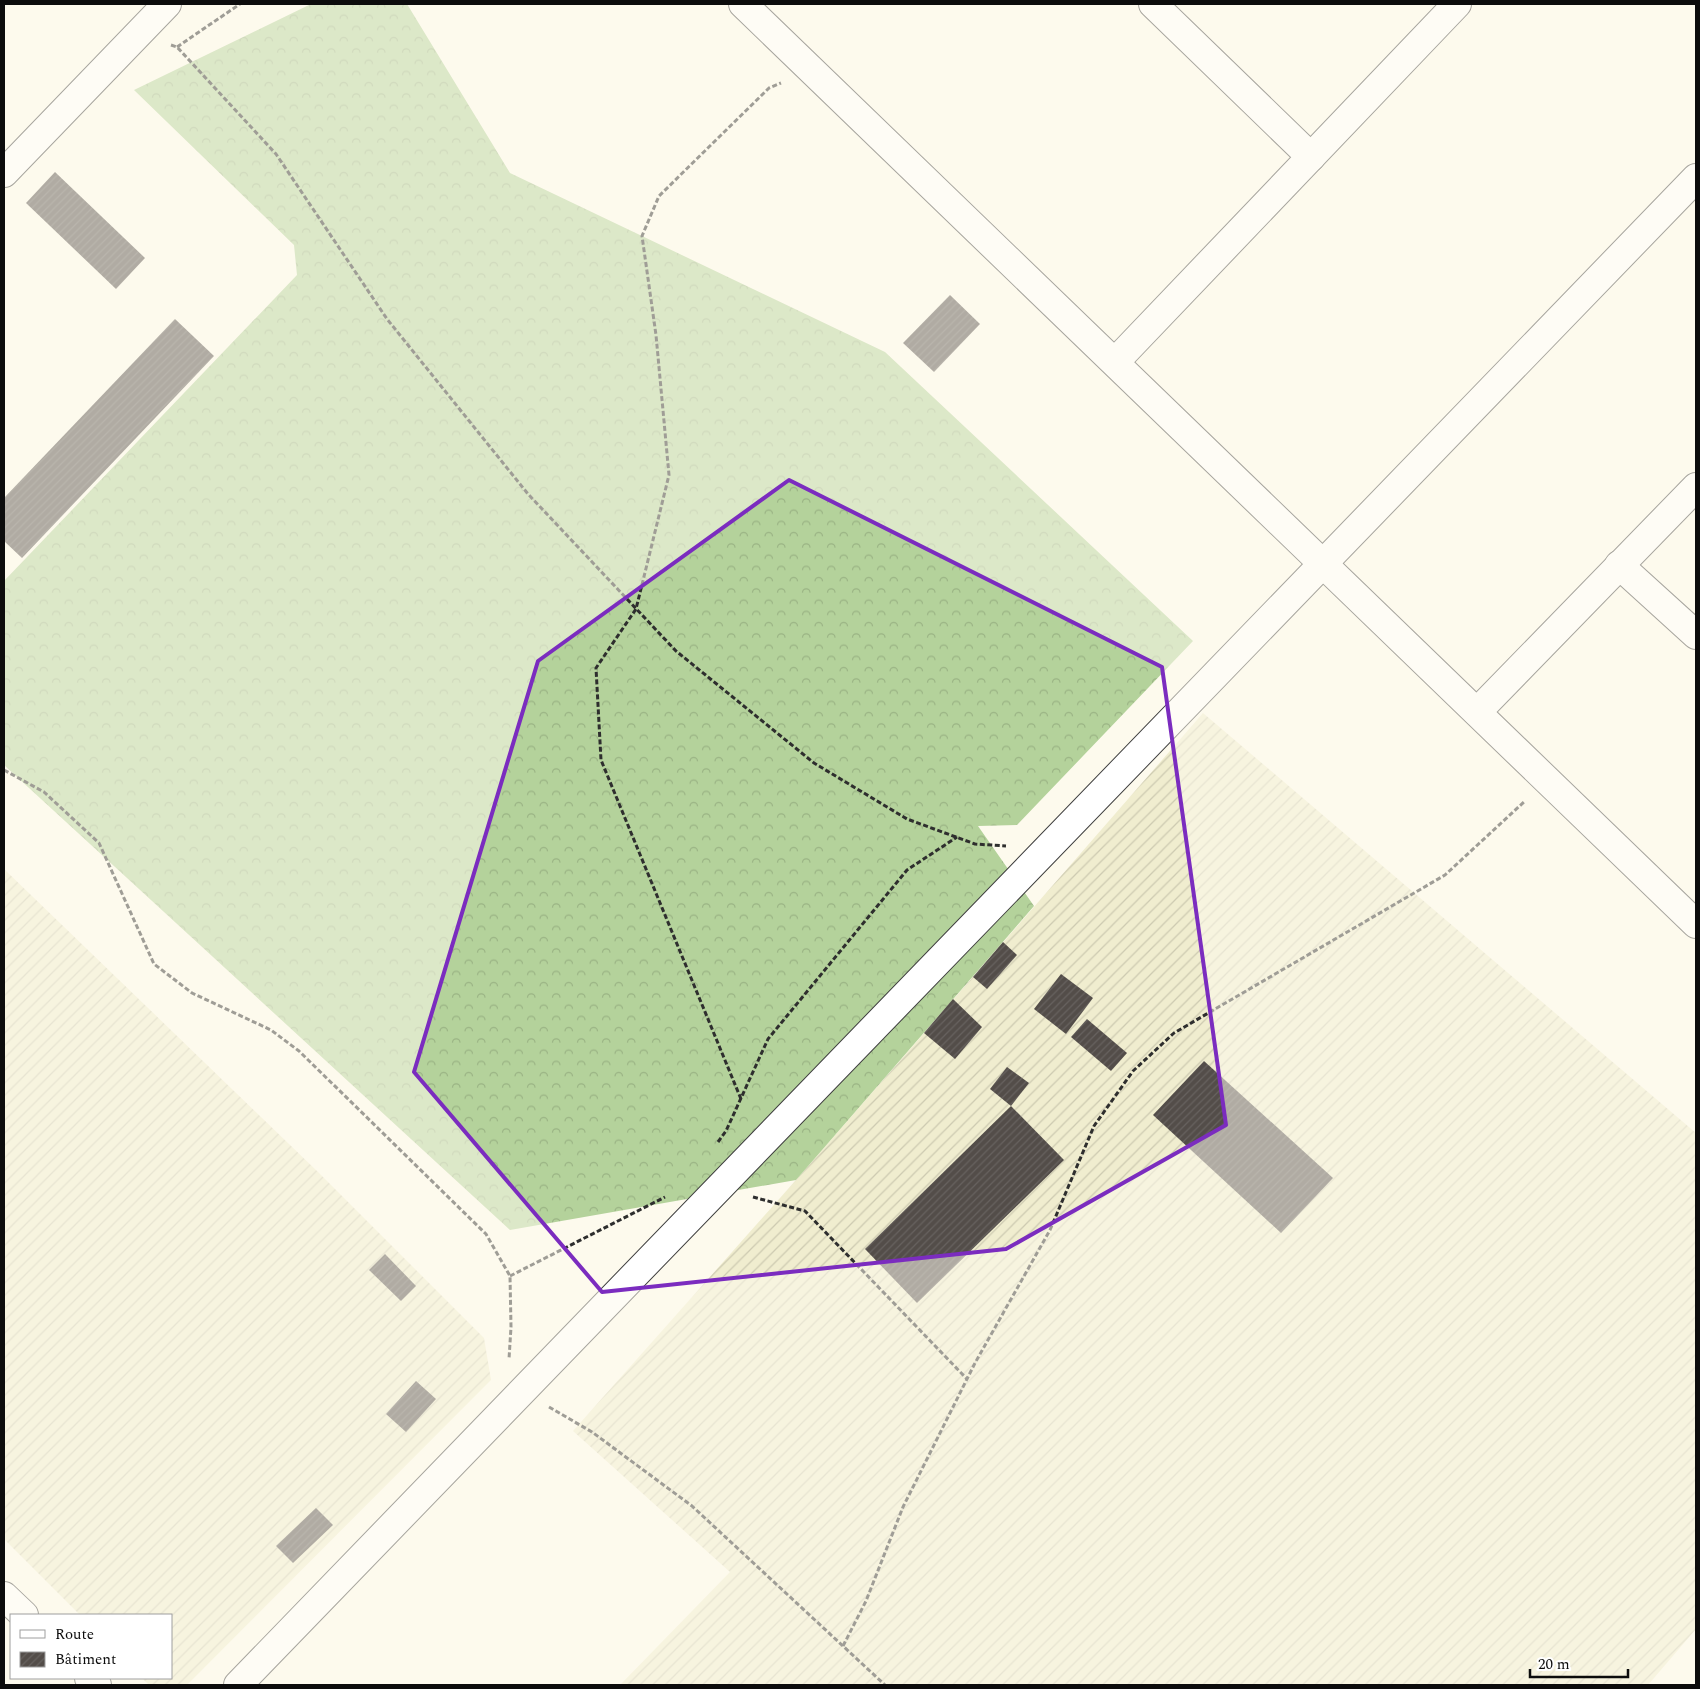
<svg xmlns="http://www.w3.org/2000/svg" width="1700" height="1689" viewBox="0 0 1700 1689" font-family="Spectral,serif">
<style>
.farmland{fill:url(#farmland-furrows)}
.forest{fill:url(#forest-crowns)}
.building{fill:url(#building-hatch)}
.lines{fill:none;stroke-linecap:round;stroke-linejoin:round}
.minor-casing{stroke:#3f3f3f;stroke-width:30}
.path{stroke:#2e2e2e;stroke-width:3;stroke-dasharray:5 2.5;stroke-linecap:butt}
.minor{stroke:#fff;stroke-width:28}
.marked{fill:none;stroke:#7b2cbf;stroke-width:4;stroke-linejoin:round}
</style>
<defs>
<pattern id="farmland-furrows" width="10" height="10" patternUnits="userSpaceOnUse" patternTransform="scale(1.25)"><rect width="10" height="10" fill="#f0edcf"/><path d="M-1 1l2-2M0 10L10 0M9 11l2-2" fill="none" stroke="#cdcab1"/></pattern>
<pattern id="forest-crowns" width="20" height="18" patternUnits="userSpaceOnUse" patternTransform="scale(1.25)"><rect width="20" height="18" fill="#b4d29b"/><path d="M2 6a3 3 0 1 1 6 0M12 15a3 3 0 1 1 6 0" fill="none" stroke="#9ab384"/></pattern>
<pattern id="building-hatch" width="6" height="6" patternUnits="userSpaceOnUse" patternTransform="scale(1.25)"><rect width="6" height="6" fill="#534d49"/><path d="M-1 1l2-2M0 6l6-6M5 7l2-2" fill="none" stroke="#67625f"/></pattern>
</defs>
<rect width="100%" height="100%" fill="#fdfaed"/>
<g class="farmland">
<path d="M1203,713L1696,1133V1629L1648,1685H620L730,1572L573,1431L796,1180Z"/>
<path d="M4,869L317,1171L484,1338L491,1380L187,1685H149L142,1678H171V1615H80L4,1539Z"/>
</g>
<path class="forest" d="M311,4H407L510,173L885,352L1193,641L1017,825L978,826L1034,906L796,1180L510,1230L4,765V581L297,275L294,245L134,90Z"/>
<g class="building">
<path d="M55,172L145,258L116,289L26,203Z"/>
<path d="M950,295L980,324L934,372L903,343Z"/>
<path d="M175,319L214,356L22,558L4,541V498Z"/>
<path d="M1003,942L1017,955L987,989L973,977Z"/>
<path d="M1061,974L1093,998L1066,1034L1034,1009Z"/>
<path d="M953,999L982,1027L955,1059L924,1033Z"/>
<path d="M1087,1019L1127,1053L1111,1071L1071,1037Z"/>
<path d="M1204,1061L1333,1178L1281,1233L1153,1115Z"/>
<path d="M1007,1067L1029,1083L1011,1106L990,1089Z"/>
<path d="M1011,1106L1064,1160L917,1303L865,1249Z"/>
<path d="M385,1254L416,1286L401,1301L369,1270Z"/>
<path d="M416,1381L436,1399L406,1432L386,1414Z"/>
<path d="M316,1508L333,1525L293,1563L276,1546Z"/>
</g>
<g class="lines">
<defs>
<g id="minor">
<path d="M743,4L1696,924"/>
<path d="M1153,4L1311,157"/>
<path d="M4,173L167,4"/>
<path d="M1115,362L1457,4"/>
<path d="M1619,565L1696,635"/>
<path d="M1477,712L1696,487"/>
<path d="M4,1596L24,1615"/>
<path d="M89,1678L97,1685"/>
<path d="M238,1685L1696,178"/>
</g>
</defs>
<use href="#minor" class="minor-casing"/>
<g class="path">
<path d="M171,45L177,47L276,154L387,319L528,494L676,651L814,763L907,819L975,844L1006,846"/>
<path d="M177,47L240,4"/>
<path d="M4,770L44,792L99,843L154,964L192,993L271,1030L299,1051L486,1234L510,1276L511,1327L509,1359"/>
<path d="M741,1099L601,760L596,668L636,609L669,475L656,335L642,236L659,196L769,88L781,83"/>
<path d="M718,1142L726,1131L768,1039L907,870L957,837"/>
<path d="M753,1197L805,1211L967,1379"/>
<path d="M510,1276L665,1197"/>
<path d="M549,1407L592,1432L692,1506L885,1685"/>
<path d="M843,1646L866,1601L903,1507L975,1363L1050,1230L1094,1126L1133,1071L1174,1033L1445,875L1525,801"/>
</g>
<use href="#minor" class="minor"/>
</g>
<path d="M0 0H1700V1689H0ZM789,480L1162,667L1226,1125L1006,1249L602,1292L414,1072L538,661Z" fill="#fdfaed" fill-opacity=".55" fill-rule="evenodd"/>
<path class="marked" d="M789,480L1162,667L1226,1125L1006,1249L602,1292L414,1072L538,661Z"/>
<rect width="1700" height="1689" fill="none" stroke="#0c0c0c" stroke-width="10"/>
<rect x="10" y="1614" width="162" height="65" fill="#ffffff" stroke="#9e9e9e"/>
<rect x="20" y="1630" width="25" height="8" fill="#ffffff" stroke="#9e9e9e"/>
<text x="55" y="1639" font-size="15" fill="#0c0c0c">Route</text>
<rect x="20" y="1652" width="25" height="15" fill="url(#building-hatch)" stroke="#9e9e9e"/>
<text x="55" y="1664" font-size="15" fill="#0c0c0c">Bâtiment</text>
<path d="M1530 1669v8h98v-8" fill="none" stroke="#0c0c0c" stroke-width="2.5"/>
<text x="1538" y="1669" font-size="15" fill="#0c0c0c" stroke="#ffffff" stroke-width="4" paint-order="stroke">20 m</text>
</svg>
